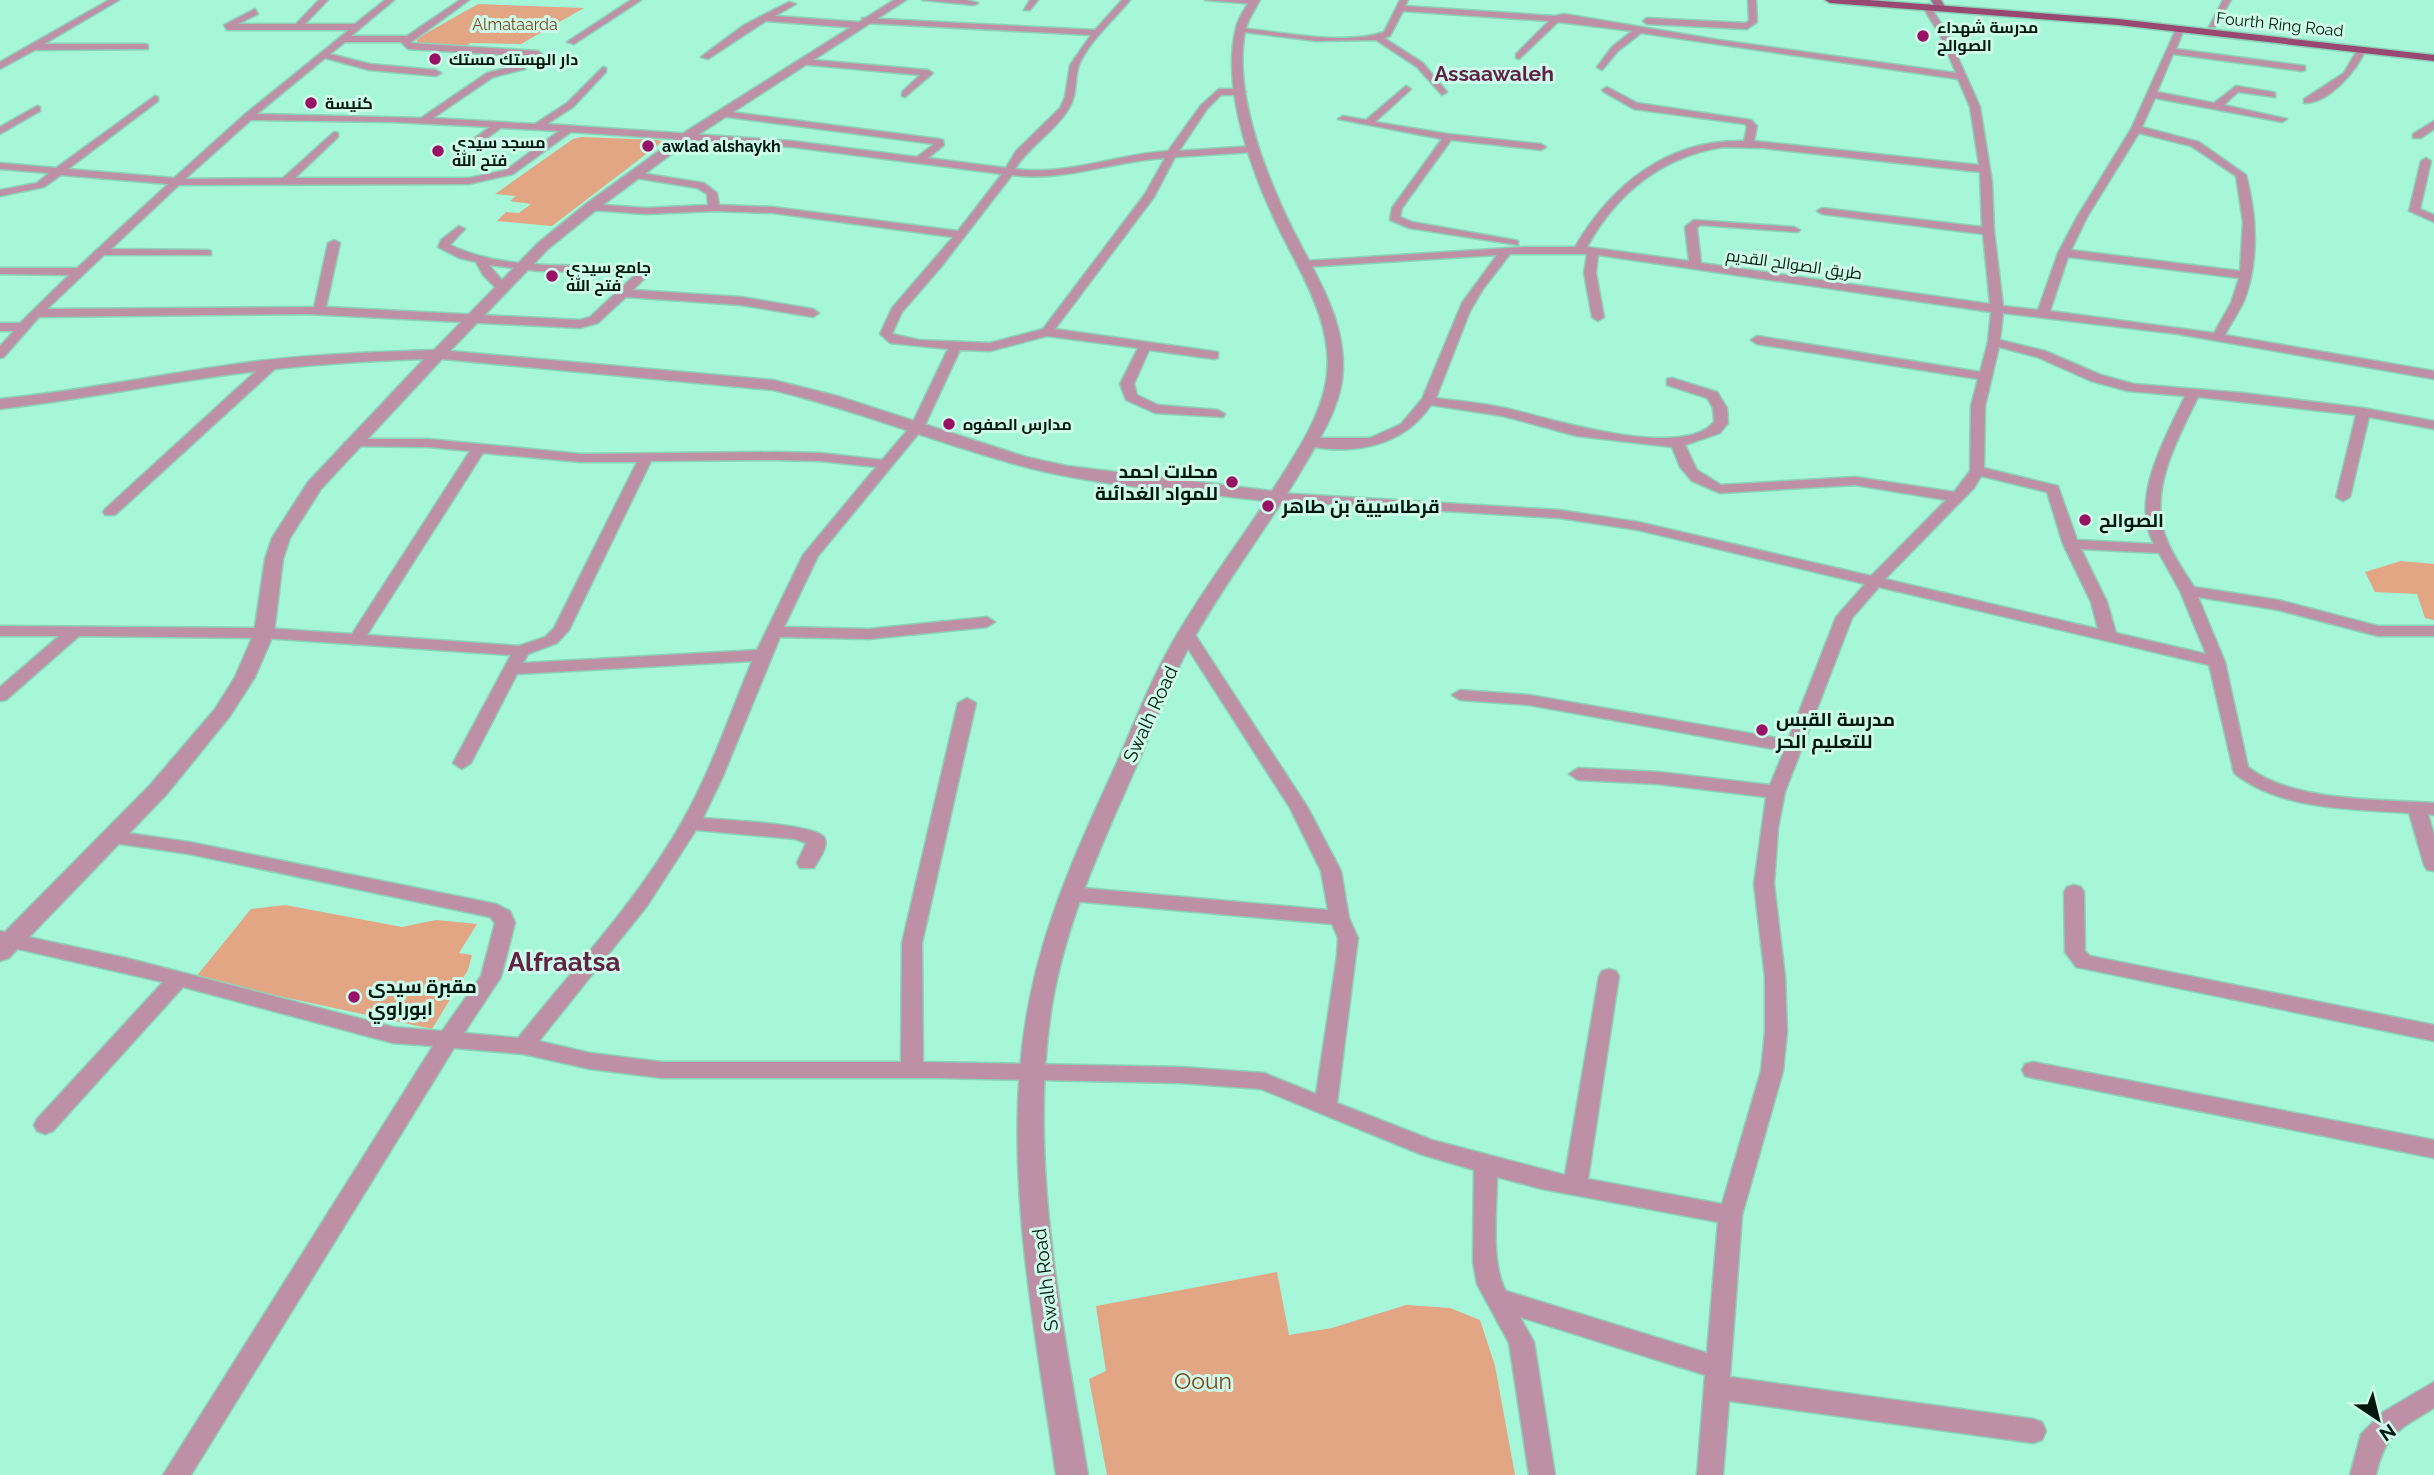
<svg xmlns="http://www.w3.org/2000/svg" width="2434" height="1475" viewBox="0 0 2434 1475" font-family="Raleway,Cairo,sans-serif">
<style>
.green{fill:#e2a685}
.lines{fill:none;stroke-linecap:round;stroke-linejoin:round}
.minor-casing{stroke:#8cd2b9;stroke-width:3}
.tertiary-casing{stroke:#8cd2b9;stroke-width:3}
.secondary-casing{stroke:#8cd2b9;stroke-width:3}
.primary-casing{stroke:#8cd2b9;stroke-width:3}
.minor{fill:#be90a5;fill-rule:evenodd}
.tertiary{fill:#be90a5;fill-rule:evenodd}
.secondary{fill:#a96787;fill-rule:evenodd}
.primary{fill:#984871;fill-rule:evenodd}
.poi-dot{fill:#991165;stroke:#cdfbea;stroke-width:2.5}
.labels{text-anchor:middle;stroke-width:6;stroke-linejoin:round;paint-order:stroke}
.far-park-label{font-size:16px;fill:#82431a;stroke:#cdfbea}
.far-street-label{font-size:16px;fill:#011710;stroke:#cdfbea}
.far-poi-label{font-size:16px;font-weight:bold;fill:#011710;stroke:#cdfbea;text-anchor:start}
.poi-label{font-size:19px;font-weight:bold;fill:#011710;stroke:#cdfbea;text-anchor:start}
.street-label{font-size:19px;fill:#011710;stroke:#cdfbea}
.far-district-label{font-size:21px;font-weight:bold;fill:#612244;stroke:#cdfbea}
.near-park-label{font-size:23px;fill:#82431a;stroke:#cdfbea}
.district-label{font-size:26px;font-weight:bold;fill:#612244;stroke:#cdfbea}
</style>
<rect width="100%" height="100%" fill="#a6f6d9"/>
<g class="green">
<path d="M478,4L584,8L521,44L471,43L464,47L418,43L416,39Z"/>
<path d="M582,137L658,140L662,142L552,226L497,221L506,212L519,213L531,204L510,201L516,196L495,194L573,139Z"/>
<path d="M2401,561L2434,564V620L2425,618L2417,594L2375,592L2365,572Z"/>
<path d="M285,905L402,927L436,920L477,924L459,953L472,955L468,970L432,1029L195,978L251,909Z"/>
<path d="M1277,1272L1289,1335L1332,1328L1406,1305L1450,1308L1480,1320L1495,1366L1515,1475H1107L1089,1379L1106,1371L1096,1306Z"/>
</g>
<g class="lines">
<defs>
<g id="minor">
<path d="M109,0H119L44,44H145L148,45V49L35,50L0,69V62Z"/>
<path d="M319,0H328L305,24H355L385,0H394L351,36H407L460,0H469L410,43L538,51L542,54L538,57L408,49L401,42H345L330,54L370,64L436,70L441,73L436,76L369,70L325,58L257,114L421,118L487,73L522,64L525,65V69L493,77L433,118L535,124L567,103L603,67L606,68V72L573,107L547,124L792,141L917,157L934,144L720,116L718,114L723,111L939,139L943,140L944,145L928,158L1006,168L1016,151L1060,108L1065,97L1070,65L1091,35L865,23L862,18L1095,30L1122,0H1130C1114,20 1089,41 1079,65C1074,79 1078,94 1069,108C1056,131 1029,146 1015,169C1066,176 1118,154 1168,151L1201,105L1219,89H1241L1246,92L1241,95H1221L1207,109L1179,151L1253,146L1258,149L1253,152L1175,157L1154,197L1055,329L1218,352V358L1214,359L1149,350L1134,384L1137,395L1158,405L1218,410L1225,414L1223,417L1155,413L1126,400L1120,384L1138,348L1047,336L990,351L960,350L924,427L818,556L784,627L869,629L987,617L995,622L987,627L869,639L780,637L723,776L703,818C723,820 814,824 824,837C830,846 818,860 814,868H800L797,863L806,843L795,839L696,830L647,906L539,1041L590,1053L662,1062H901L902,943L958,703L967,698L976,703L922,943L923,1062L1180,1067L1264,1073L1316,1094L1337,956L1338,938L1332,924L1072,901L1065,899L1062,894L1065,889L1072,887L1328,910L1321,871L1290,808L1178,633L1186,628L1194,633L1308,808L1341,871L1349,918L1358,938L1337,1103L1432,1140L1565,1175L1599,976L1602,971L1609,969L1616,971L1619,976L1588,1179L1722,1204L1761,1071L1765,1032V977L1754,884L1766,797L1658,784L1578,780L1569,774L1578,768L1658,772L1770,785L1784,751L1529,705L1460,700L1452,695L1460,690L1529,695L1788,740L1836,617L1865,584L1638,530L1559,518L1278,501L1271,497L1278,493L1559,510L1638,522L1871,576L1946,500L1855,485L1720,493L1692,481L1680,467L1672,447L1577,436L1503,416L1431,405C1403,447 1352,456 1304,445V439L1309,438H1370L1401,424L1422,399L1462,303L1497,255L1305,267L1299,264L1305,261L1524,247H1575C1612,184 1668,139 1744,141L1747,127L1745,124L1634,109L1604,92L1602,90L1607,87L1637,103L1751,120L1757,126L1754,141L1979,165L1970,107L1958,79L1641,33L1618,51L1602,70L1597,67L1612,47L1632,31L1558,22L1519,59L1516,58V54L1549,21L1403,11L1390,36L1384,38L1423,63L1447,92L1442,95L1417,67L1376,40L1316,41L1236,31L1240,28C1283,32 1343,46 1384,32L1400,0H1408L1405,6L1554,16L1564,14L1719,40L1956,73L1940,35L1922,6L1929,4L1948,35L1980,107L1992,182L1994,231L2003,306L2038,310L2058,253L2077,217L2131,129L2177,27L2184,29L2176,49L2305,66V70L2302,71L2173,54L2157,92L2214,103L2236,86L2272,92L2275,93V97L2238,92L2224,105L2287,119L2282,122L2155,98L2142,127L2199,142L2246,175C2257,215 2259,262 2244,301C2239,312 2231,323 2225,335L2434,371V379L2178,334L2003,313L2000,340L2045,351L2101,375L2134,384L2243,393L2363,408L2434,421V429L2369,417L2350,497L2343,501L2336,497L2356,415L2198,397C2178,439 2149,488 2165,535C2171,553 2184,571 2194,587L2278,600L2378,626H2434V636H2378L2278,610L2198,597L2225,662L2248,767C2292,802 2380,799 2434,803V815L2428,814L2434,835V871L2427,870L2424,865L2409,813C2353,809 2279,810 2234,773L2209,665L1879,587L1852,618L1785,792L1778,828L1774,884L1785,977L1787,1032L1783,1071L1742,1215L1730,1377L2033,1419L2042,1422L2046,1431L2042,1440L2033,1443L1729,1401L1723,1475H1697L1705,1375L1520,1317L1534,1342L1555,1475H1529L1509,1343L1477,1284L1473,1262L1474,1170L1420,1154L1261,1089L1180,1083L938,1078H662L590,1069L523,1054L454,1048L191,1475H163L433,1046L393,1043L183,987L53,1131L45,1134L37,1131L34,1125L37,1119L163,982L0,945V931L126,958L393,1027L442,1031L481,976L495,923L490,917L189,854L114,843L107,841L105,837L107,833L114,831L189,842L496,904L510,911L515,923L501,977L464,1033L518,1038C574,968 638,900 682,822C711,771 730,714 752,661L517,674L471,763L462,769L453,763L511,655L264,638L79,636L6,700L0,701V687L59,636H0V626L264,628L352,634L470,451L428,447L346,446L344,443L351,439H428L581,454L776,452L820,453L882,460L911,426L948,349L890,343L880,334L892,308L953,237L773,213L714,211L646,214L591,210L586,207L591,204L646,208L708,205L707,194L697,188L630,177V173L634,172L704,183L717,193L719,205L773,207L958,231L1002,174L792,147L571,132L513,174L469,184L179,185L111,249L207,250L211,251V255H104L47,309L314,307L328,243L334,240L340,243L326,307L580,320L590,317L637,273L538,271L489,265L508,287L498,290L483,275L476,262L459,258L438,247L441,240L459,226L465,229L450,245C508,272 576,264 638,266L651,272L633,290L741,297L813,309L819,313L813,317L741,305L626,297L598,323L580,328L307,314L39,317L4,357L0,358V346L14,331H0V323H20L69,275L0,274V268H77L168,184L61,175L44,187L0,196V190L37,183L49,173L0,169V163L56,168L155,96L158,97V101L68,169L174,178L244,115L349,30H227L224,25L255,9L258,14L238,24H296ZM251,120L393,122L490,127L458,150L457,152L462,155L501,128L559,131L506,170L469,178H295L338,137V133L334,132L283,178L185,179ZM2139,133L2191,146L2236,176L2243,222L2240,271L2071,250L2087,217ZM1723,147L1763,148L1980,172L1982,227L1822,208L1817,211L1822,214L1983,234L1990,304L1701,263L1697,228L1700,225L1798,232L1800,230L1794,227L1694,220L1685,227L1689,261L1587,247C1617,193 1661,157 1723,147ZM1165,158L1145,194L1043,329L990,343L919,340L892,334L902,312L941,267L1012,175C1063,182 1114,161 1165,158ZM1510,254H1587L1584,273L1592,317L1598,321L1604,317L1596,273L1598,255L1991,312L1988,342L1980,372L1757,336L1751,340L1757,344L1978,379L1971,406L1970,471L1954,492L1855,477L1721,485L1697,470L1685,445L1720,433L1728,423L1727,408L1717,392L1672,378L1667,379V385L1707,398L1713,408L1714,422C1681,461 1549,418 1505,408C1482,403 1459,401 1436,398L1470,311L1483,289ZM2068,257L2239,278L2231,303L2214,333L2050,311ZM1999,347L2037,357L2091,381L2128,391L2185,396C2166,437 2129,499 2154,544L2077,540L2058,486L1984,468L1985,406ZM483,453L581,462H637L554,628L545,637L519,646L367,635ZM776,460L820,461L876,467L803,555L757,650L523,663L528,654L557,643L569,630L651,461ZM1981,476L2047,492L2063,544L2091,602L2098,629L1885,579L1974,488ZM2081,549L2159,553L2180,591L2206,654L2116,633L2107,602ZM1497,1177L1542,1189L1718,1222L1707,1353L1506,1291C1490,1263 1497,1209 1497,1177Z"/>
<path d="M631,0H641L574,44L567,42Z"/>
<path d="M922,0H966L978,3L974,5Z"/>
<path d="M1030,0H1038L1030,10H1024Z"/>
<path d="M1205,0H1256L1258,2L1254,4Z"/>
<path d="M1748,0H1756L1757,22L1747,29L1647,24L1643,21L1647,18L1745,23L1749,21Z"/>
<path d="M2223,0H2231L2215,27H2209Z"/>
<path d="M789,2L796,4L775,16L858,22L862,25L858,28L766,21L708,59L701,57L744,25Z"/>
<path d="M2359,47L2366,49C2357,70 2329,104 2304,103V99L2344,73Z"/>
<path d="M802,59L928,70L933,73L905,97L902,96V92L920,75L799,64L798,62Z"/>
<path d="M1406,86L1411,89L1409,91L1375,122L1448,134L1541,144L1546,147L1541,150L1451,140L1402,208L1400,217L1412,222L1514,240L1518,241V245L1409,228L1390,220L1392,208L1442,139L1338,119L1343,116L1366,120Z"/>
<path d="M37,106L40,107V111L0,134V127Z"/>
<path d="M2434,121V129L2421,138H2413V134Z"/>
<path d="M2426,158L2431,161L2420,209L2434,215V222L2409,211L2421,161Z"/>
<path d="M272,360L278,364L277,367L115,515H105L103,512L105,509L267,361Z"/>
<path d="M2074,885L2081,887L2084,892L2085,951L2090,956L2434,1025V1041L2076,967L2065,952L2064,892L2067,887Z"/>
<path d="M2033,1062L2434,1140V1158L2033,1078L2025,1076L2022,1070L2025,1064Z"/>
<path d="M2434,1382V1408C2400,1429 2385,1433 2376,1475H2350L2361,1434L2383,1412Z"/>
</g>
<path id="tertiary" d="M894,0H906L693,138L596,210L548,249L450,351L773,380L837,396L1026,457L1067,466L1272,491C1293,458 1319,421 1326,382C1335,330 1306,282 1283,237C1255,181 1220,92 1236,28C1238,18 1245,9 1250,0H1260C1255,9 1249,18 1246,28C1231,89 1267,178 1294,232C1318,279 1349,326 1342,380C1338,409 1322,435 1308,459C1272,522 1226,580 1190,645C1169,684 1154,727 1136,767C1102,844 1066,921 1052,1005C1027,1160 1063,1322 1088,1475H1056C1037,1342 1009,1204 1020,1069C1029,955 1068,869 1115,767C1135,722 1152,676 1178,633C1205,587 1237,545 1266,501C1184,491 1098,487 1018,465C935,442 856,410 773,390L442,359L321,489L290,538L283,559L274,633L255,677L230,716L166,795L9,958L0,961V937L150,785L215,709L235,677L254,633L265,559L272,538L308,482L424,359C369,361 314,364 259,371C172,381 87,399 0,409V399C87,390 172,372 258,361C317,354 375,352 434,350L538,243L586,204L685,132Z"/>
<path id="secondary" d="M1931,0H1941L1945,7L1936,9Z"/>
<path id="primary" d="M1825,0H1869L2118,19L2434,55V61L2118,25L1830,3Z"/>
</defs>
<use href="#minor" class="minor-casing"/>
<use href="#tertiary" class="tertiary-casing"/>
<use href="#secondary" class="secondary-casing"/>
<use href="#primary" class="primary-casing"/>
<use href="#minor" class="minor"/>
<use href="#tertiary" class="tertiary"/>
<use href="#secondary" class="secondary"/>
<use href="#primary" class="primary"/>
</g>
<g class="poi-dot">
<circle cx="1923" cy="36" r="7"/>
<circle cx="435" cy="59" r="7"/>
<circle cx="311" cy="103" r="7"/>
<circle cx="648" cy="146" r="7"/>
<circle cx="438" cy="151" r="7"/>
<circle cx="552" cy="276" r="7"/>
<circle cx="949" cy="424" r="7"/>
<circle cx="1232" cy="482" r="7"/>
<circle cx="1268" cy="506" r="7"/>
<circle cx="2085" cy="520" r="7"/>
<circle cx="1762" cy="730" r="7"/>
<circle cx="354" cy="997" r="7"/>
</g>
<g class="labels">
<g class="far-park-label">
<text x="515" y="30">Almataarda</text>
</g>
<g class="far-street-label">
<text transform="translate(2280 24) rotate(6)" y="6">Fourth Ring Road</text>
<text transform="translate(1794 264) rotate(8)" y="6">طريق الصوالح القديم</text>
</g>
<g class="far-poi-label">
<text x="1937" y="33">مدرسة شهداء<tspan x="1937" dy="18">الصوالح</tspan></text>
<text x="449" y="65">دار الهستك مستك</text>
<text x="325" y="109">كنيسة</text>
<text x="452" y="148">مسجد سيدي<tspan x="452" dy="18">فتح الله</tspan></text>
<text x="662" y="152">awlad alshaykh</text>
<text x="566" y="273">جامع سيدي<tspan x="566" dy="18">فتح الله</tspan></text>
<text x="963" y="430">مدارس الصفوه</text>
</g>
<g class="poi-label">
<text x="1218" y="478" text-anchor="end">محلات احمد<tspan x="1218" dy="22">للمواد الغدائىة</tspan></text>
<text x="1282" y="513">قرطاسيية بن طاهر</text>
<text x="2099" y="527">الصوالح</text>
<text x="1776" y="726">مدرسة القبس<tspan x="1776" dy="22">للتعليم الحر</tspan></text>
<text x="368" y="993">مقبرة سيدى<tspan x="368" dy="22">ابوراوي</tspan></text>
</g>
<g class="street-label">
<text transform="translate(1150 714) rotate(-65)" y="7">Swalh Road</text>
<text transform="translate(1045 1280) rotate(-97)" y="7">Swalh Road</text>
</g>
<g class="far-district-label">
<text x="1494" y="81">Assaawaleh</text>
</g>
<g class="near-park-label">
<text x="1203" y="1389">Ooun</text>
</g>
<g class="district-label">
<text x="564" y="971">Alfraatsa</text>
</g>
</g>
<g transform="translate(2378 1419) rotate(145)" stroke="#cdfbea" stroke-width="5" paint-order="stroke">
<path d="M0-5L12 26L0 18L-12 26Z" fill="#011710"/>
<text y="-10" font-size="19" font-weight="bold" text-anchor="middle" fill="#011710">N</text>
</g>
</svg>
